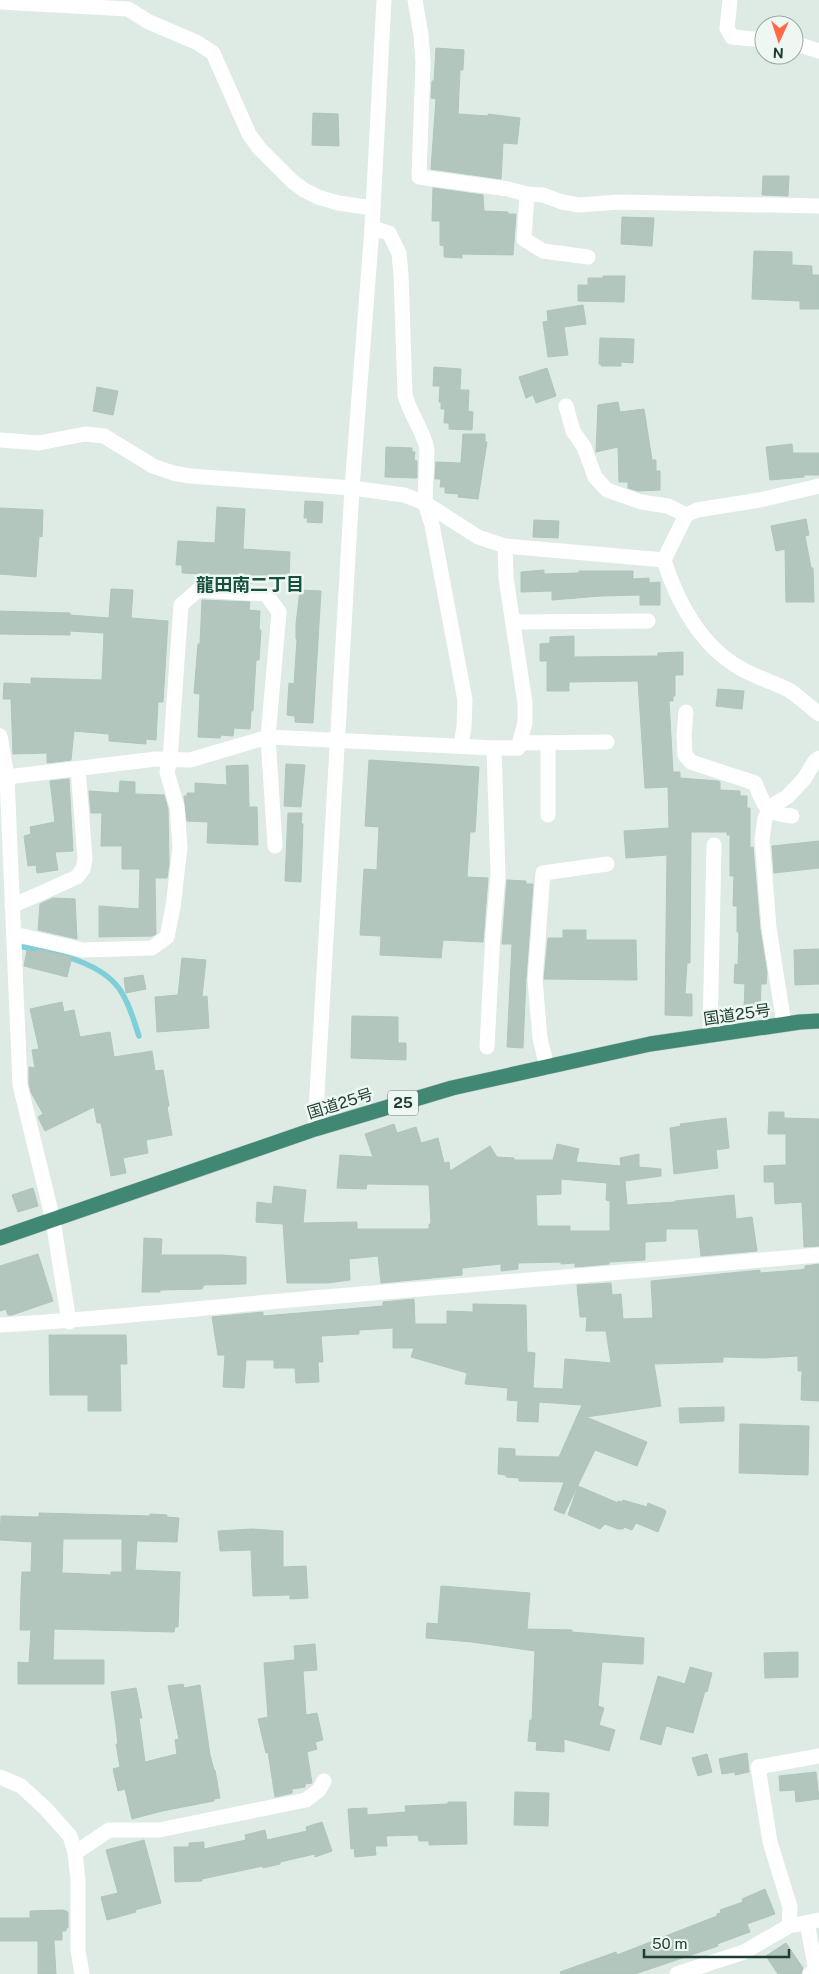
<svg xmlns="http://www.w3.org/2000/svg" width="819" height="1974" viewBox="0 0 819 1974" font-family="'Public Sans','Noto Sans JP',sans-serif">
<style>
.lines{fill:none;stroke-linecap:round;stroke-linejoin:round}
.stream{stroke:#7ecfd7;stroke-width:5.5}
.building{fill:#b2c6bd;stroke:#afc5bb;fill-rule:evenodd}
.trunk-casing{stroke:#c0c8c6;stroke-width:16}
.minor{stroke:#fff;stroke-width:15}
.tertiary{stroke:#fff;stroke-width:15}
.trunk{stroke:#418874;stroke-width:15}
.labels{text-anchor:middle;stroke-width:5;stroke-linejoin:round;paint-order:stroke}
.shield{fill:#eef7f2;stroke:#5c746c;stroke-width:1}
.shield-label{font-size:15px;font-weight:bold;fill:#1d3c32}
.street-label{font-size:16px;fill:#1d3c32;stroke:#eef7f2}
.neighbourhood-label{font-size:18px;font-weight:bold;fill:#17503f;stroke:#eef7f2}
</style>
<rect width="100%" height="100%" fill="#ddebe4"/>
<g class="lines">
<path class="stream" d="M23,947C55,953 104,962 122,993C130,1006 134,1021 139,1036"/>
</g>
<g class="building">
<path d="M436,48L464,50L463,70H460L458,114L488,116V114L520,118L517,144L503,143L501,179L431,169L436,99L431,98L432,81H434Z"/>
<path d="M313,113L338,114L339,146L312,145Z"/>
<path d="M763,176H789L788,196L762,195Z"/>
<path d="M433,188L483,195L484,211L508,212V214H516L513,255L462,254V258L444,257V246L440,245V221H432Z"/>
<path d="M622,217L654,218L652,246L621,244Z"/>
<path d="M754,251L792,252V265L812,266V275H819V309H800V301L752,299Z"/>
<path d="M603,276H625L624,302L578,301V285H588V278H603Z"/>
<path d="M583,305L586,324L564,327L568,355L548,357L543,322L548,321L547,311Z"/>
<path d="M600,338L634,339L633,363L621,362V366H601V364H599Z"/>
<path d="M434,367L461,369L460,390H469L468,411L473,412L472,430L449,429V423H444L445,409H441V402H439L440,386H433Z"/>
<path d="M547,368L556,396L536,403L533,395L526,398L519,377Z"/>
<path d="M97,387L118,391L113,415L93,411Z"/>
<path d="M618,402L620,412L644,409L652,460H656V471H660V490L638,491L628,488V482H619L618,447L596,452L598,405Z"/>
<path d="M463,434H485V442H487L478,499L458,497L459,494L445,493V487H440L441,479H435L436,462L461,463Z"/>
<path d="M792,444L793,453H819V475H804V477L770,480L766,447Z"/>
<path d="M386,447L412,448V452H415L414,460L417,461V478L385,477Z"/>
<path d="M305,501L323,502L322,523L307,522L308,518H304Z"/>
<path d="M217,507L245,509L243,549L290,552L289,580H251V584L203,581V574L182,573V565H176L178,541L215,543Z"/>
<path d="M0,508L43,510L42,537L39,536L36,577L0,574Z"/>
<path d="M806,519L809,535L805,536L811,568H813L814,602H786L785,549L776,551L771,526Z"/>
<path d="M534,520L559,521L558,538L533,537Z"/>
<path d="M544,570V574L579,573V571H633V579L649,578V583L660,582V605H640V595L601,596L552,600V591L521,592V572Z"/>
<path d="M111,589L133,590L131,618L168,621L163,702H158L156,740L146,739V744L109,741V734L74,731L71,760L47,763V753L13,754L11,699H3L4,683L31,684V678L102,680L104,633L70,631V635L0,634V611L70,613V615L109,618Z"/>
<path d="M300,590L321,591L313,723L295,722V716L287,715L289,683L294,684L297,640L296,639V624Z"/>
<path d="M202,600L250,602L249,610L260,611L259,630H261L259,660H256L253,711H251L250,729L234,728L233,736L221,735L220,738L198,737L200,694L194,693L198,644H200Z"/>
<path d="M574,636V657L658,656V653L683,652V675H675V696H673V701H669L673,772H680V778L718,781L720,782V790L740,791V796H747V808H750V848L753,847L760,929L767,973L766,984H761L760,1010H744L745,984L734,983L735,964L738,965L739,932H737V906H733L734,876H730V835H727V832H691L690,963H687L685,994H692V1016L665,1015L667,855L626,858L624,831L669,828L668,787L645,788L638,681L569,682V691H547V661H540V644L550,643V637Z"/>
<path d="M718,689L744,691L742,709L716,706Z"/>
<path d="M369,760L479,767L475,832H470L467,877L488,878L483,942L443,940L441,958L380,955L381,936L360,935L364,869L377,870L379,827L365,826Z"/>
<path d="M286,764L305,765L301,807L284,806Z"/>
<path d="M248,765L249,807H257L258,845L207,843L208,822L187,821L184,796H187V793H195V783L227,785L226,766Z"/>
<path d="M69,779L73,851L55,852L58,870L37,873L36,865L28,866L24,836L31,834L30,827L55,822L50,781Z"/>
<path d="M120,781L135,782V794L164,795L168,809L169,864L167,878H155L156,934L152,936L99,937V906L139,909L140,869H122V846H101L102,813H91L89,791L119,793Z"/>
<path d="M288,813H302L301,823L303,824L301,882L285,881Z"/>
<path d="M819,841V868L774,873L772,846Z"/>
<path d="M507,880L526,881V884H533L526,979L523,1048L507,1047L512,944H502Z"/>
<path d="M53,898L75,899L77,939L38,930L40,904Z"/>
<path d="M563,930H586V940H636L637,980L544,979L548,938H563Z"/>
<path d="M37,949L72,957L67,977L24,966L27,950L37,952Z"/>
<path d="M819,949V984L795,985L794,950Z"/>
<path d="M182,958L206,960L202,997L207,996L209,1028L157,1032L155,997L178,995Z"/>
<path d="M143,975L146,989L126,993L124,978Z"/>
<path d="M62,1002L64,1012L74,1010L80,1037L110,1032L114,1057L152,1051L155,1071L163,1070L169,1106L167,1107L172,1135L146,1140L148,1153L123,1158L126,1173L111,1176L101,1123H97L94,1107L45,1131L38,1117L43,1114L31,1092L29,1084V1067L35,1068L32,1050L39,1049L30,1009Z"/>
<path d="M352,1016L398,1017V1043H406V1060L351,1058Z"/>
<path d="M769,1112H784V1118L819,1119V1246L804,1247L802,1202L775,1204L774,1182H764V1166L786,1165V1134H768Z"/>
<path d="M726,1118L729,1148L716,1150L718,1168L674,1174L670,1128L681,1126L680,1124Z"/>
<path d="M394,1124L397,1133L416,1127L421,1143L438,1138L444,1163L449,1162L450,1171L490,1146L497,1157L514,1158V1160H553L557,1144L579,1149L576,1162L621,1166L620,1158L639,1154V1167L661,1169V1176L625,1181L627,1205L675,1202V1201L734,1195L736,1219L752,1217L757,1251L701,1256L698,1229H666V1241L645,1242V1260L609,1262V1264L575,1267V1263L561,1264V1262L518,1263V1269L501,1271V1264L462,1268V1275L381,1283L378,1256L349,1259L350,1280L327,1283H287L283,1224L256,1222L257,1202L272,1204L274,1186L306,1190L303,1223L357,1222V1229H429V1224H431L429,1185L367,1184L366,1189L337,1188L340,1155L373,1157L365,1134ZM561,1179L607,1183L606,1200L610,1201V1231H570V1226H537L536,1195L561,1194Z"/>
<path d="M33,1188L38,1206L18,1212L12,1195Z"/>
<path d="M144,1238L162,1239L161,1255H223L246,1257V1284L204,1285L202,1289L160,1290V1292H142Z"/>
<path d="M38,1254L53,1301L12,1315H8L6,1309L0,1311V1266Z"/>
<path d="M819,1264V1401L801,1400L802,1371H798V1356L764,1358L723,1357V1362L654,1364L661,1406L586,1417L647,1442L637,1466L595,1450L564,1514L554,1510L564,1482L519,1481V1478L506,1477V1475L498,1474L499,1448L515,1449V1456L559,1457L582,1405L539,1402L538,1422L517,1421L518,1401L507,1400L508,1388L465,1384L467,1373L411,1357L414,1348H393V1328L359,1330V1334L321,1336L323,1362H318L319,1382L296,1383L295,1368H274V1360H246L244,1388L223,1387L225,1355H218L212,1317L263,1312V1316L383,1306V1302L414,1299L415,1324H447V1311L473,1312V1304L526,1305L527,1352L535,1353L533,1388L563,1389L565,1359L611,1363L606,1331H586L587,1317H580L577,1285L611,1283L612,1295L621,1294L623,1319L653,1318L651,1281L760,1270V1273L799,1270L805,1269V1266Z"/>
<path d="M49,1335H126L127,1364H120L121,1411H88V1395H50Z"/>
<path d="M724,1407V1421L680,1423L679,1408Z"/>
<path d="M740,1424L809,1426L808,1475L739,1473Z"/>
<path d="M578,1486L618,1503V1501L622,1502L623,1500L647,1507L648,1503L665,1510L666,1512L658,1532L636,1523L632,1530L624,1527L623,1529H618L605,1524L600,1529L568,1515Z"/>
<path d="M39,1513L150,1516V1514L167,1515V1517L179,1518L177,1542L137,1541L135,1570L180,1572L178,1627H175L174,1632L54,1629L53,1660H104V1684H18V1662L29,1663L31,1630H20L21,1592L22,1572H31L32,1542L0,1540L1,1516L39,1517ZM63,1539H122V1572H111V1575L62,1573Z"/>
<path d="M252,1529L283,1531V1567L306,1566L308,1598L290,1599V1595L253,1596L251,1550L220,1551L218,1531Z"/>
<path d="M441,1586L530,1593L527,1629L572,1630V1632L644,1638L643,1664L602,1662L598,1706L604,1708L599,1725L615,1730L609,1751L564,1739V1752L536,1750L537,1742L528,1741L530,1720H532L535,1651L472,1642L426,1638L427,1623L438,1624Z"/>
<path d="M315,1644L317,1670L303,1671L306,1715L317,1713L323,1740L315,1742L317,1749L307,1752L312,1783L305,1784V1787L292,1789V1793L275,1797L268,1752L266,1753L258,1719L268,1717L264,1663L295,1660L294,1646Z"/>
<path d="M798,1652V1677L765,1678L764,1653Z"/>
<path d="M690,1667L712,1673L707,1692L705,1691L693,1733L666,1726L661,1745L640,1739L658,1676L685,1684Z"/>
<path d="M183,1684L184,1688L200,1685L210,1755L214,1770H215L220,1798L214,1799V1801L162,1811L132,1819L125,1789L118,1791L113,1769L120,1767L116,1744H118L116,1727L111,1692L136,1688L142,1718H139L145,1762L177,1754L175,1740L179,1739L168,1686Z"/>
<path d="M747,1753L749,1772L735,1775V1772L722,1774L719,1759Z"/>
<path d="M707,1754L712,1772L698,1776L692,1758Z"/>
<path d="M816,1772L819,1799L796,1802L795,1790L780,1791L779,1776Z"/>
<path d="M515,1792L549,1793L548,1826L514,1825Z"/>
<path d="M448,1802H466L467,1844L429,1845V1841H419L418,1835L386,1836L387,1846H375L376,1855L355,1857L354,1848L351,1849L348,1809L367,1808V1815L406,1812L405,1806L448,1804Z"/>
<path d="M322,1822L332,1851L315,1857V1854L280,1862V1864L263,1868V1866L202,1879V1881L175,1882L174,1847H189V1843L204,1842V1849L246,1840L245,1835L265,1830L267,1840L307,1831L306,1827Z"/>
<path d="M144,1840L161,1903L135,1910L136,1912L107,1920L101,1897L118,1893L106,1850Z"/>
<path d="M765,1889L775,1914L747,1924L750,1932L717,1944L718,1946L635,1974H561L560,1972L616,1952L617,1955L717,1916V1914L721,1913L720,1910L743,1902L742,1899Z"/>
<path d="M63,1910L68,1912V1928H66V1931H62V1940H54L56,1974H38V1941H0V1918H30V1911Z"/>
<path d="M786,1943L803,1968L801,1974H778L766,1956Z"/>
</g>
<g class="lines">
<defs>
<path id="trunk" d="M0,1238L315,1129L452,1088L650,1044L800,1022L819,1021"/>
</defs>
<use href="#trunk" class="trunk-casing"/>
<g class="minor">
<path d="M415,0L421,35L423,62L419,177L508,189L527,194L543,195L562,202L579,205L619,202L819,206"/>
<path d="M730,0L727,28L732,37L764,40"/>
<path d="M0,2L128,9L149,22L196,42L213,53L249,134L259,148L292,181L304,190L318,197L338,203L373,208"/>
<path d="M794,43L819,51"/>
<path d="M527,194L524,239L543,251L588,257"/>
<path d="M372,228L389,233L399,253L401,275L405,395C410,414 423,430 427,449L425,503L432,525L465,700L464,726L461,746"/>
<path d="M566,406L573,431L584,447L595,477L607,490L641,502L668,506L686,515"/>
<path d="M0,440L39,443L85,434L104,436L153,466L173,473L190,476L352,488L404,495L425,503L478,537L505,546L664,560"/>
<path d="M819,486L760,500L697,510L686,515L664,560C677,602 701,646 740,668C755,677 773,682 789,690C799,697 809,706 819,714"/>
<path d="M513,622L648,621"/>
<path d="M686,712L684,735L685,755L691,762L755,783C764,806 766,814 792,816"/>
<path d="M0,736L7,777L20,1085L53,1220L69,1322"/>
<path d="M520,743L607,742"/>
<path d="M548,743V815"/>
<path d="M494,748H518L525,723V703L506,578L505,546"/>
<path d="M7,777L156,759L190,760L268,737L494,748L498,875L493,933L487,1047"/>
<path d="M12,906L77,877L83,869L85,859L78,769"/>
<path d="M14,934L83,950L152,948L167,937L173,907L180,847L177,807L167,772L170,760L181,605L198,590L266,594L279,612L268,737L275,846"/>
<path d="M784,1024L769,928L762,839L765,818L775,804L787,797L804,779L815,761L819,758"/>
<path d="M710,1035L714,845"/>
<path d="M547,1067L540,1038L535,980L543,873L607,864"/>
<path d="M0,1325C109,1319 217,1306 325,1297C490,1283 654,1270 819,1255"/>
<path d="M0,1777L21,1786L46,1809L70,1836L75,1853L78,1879V1950L82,1974"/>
<path d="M75,1853L109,1830H159L306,1800L319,1790L324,1781"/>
<path d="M807,1923L816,1970L810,1974"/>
<path d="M789,1926L790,1907L770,1842L758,1767L819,1756"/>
<path d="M677,1974L744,1952L789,1926L819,1920"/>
</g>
<path class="tertiary" d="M315,1129L352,488L372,228L384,0"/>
<use href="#trunk" class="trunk"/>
</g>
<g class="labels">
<rect class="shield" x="388" y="1090.5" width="30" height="25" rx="4"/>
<g class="shield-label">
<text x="403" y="1108">25</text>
</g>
<g class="street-label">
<text transform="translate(737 1014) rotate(-8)" y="6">国道25号</text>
<text transform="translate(340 1103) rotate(-17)" y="6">国道25号</text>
</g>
<g class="neighbourhood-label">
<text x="250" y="591">龍田南二丁目</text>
</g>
</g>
<g transform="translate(779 40) rotate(183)"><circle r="24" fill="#eef7f2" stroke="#9aaca5"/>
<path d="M0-4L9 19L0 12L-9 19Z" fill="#ff6947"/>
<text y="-8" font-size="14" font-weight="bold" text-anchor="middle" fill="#1d3c32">N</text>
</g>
<path d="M644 1949v8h145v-8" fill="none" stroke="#1d3c32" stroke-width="2.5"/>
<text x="652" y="1949" font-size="15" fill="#1d3c32" stroke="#eef7f2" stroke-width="4" paint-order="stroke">50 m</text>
</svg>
